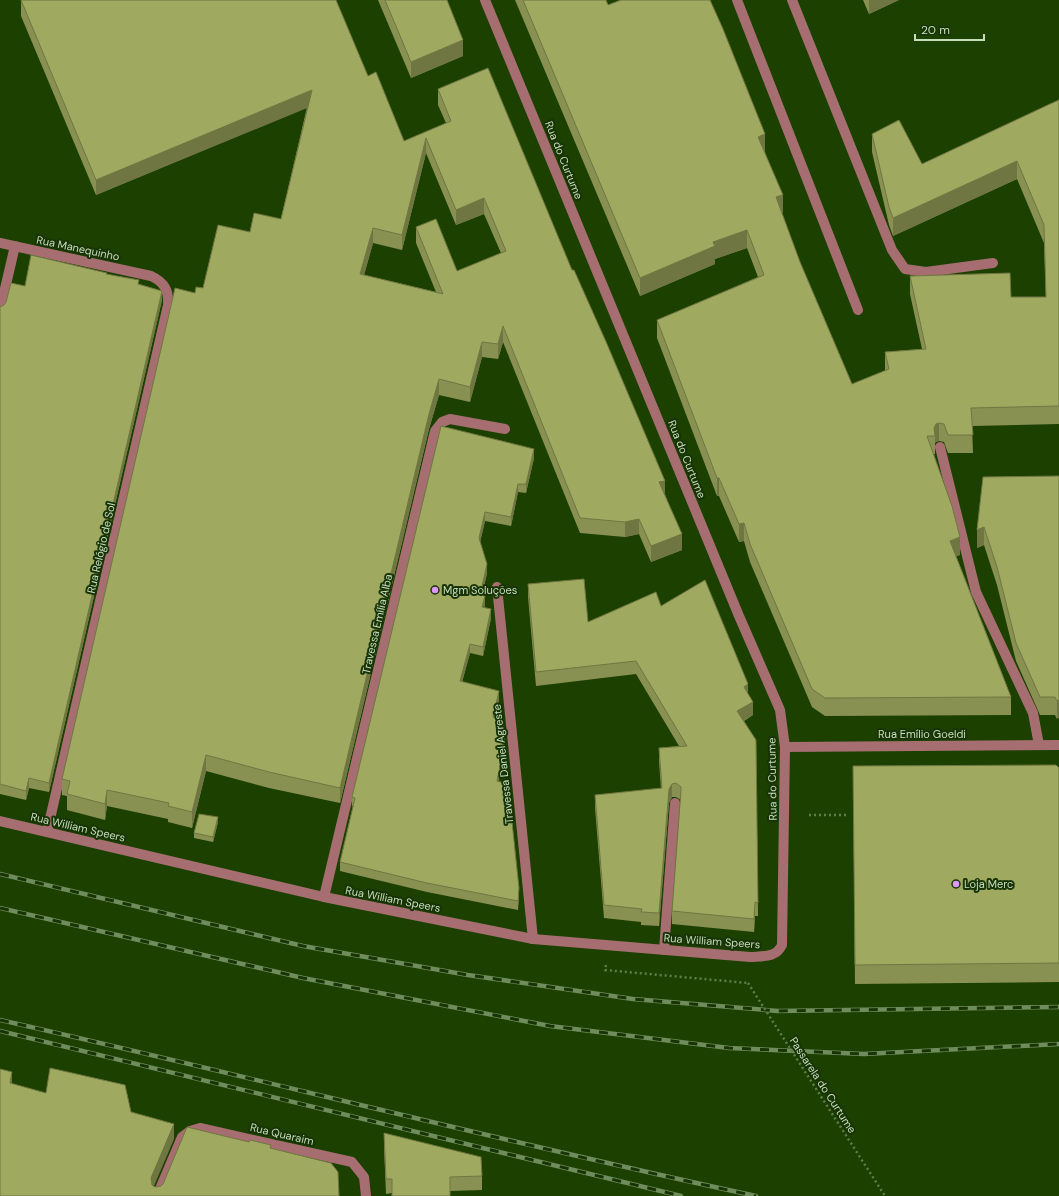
<svg xmlns="http://www.w3.org/2000/svg" width="1059" height="1196" viewBox="0 0 1059 1196" font-family="'DM Sans',sans-serif">
<style>
.lines{fill:none;stroke-linecap:round;stroke-linejoin:round}
.path{stroke:#5f7e4a;stroke-width:2.5;stroke-dasharray:2 3;stroke-linecap:butt}
.minor{stroke:#a66e71;stroke-width:10}
.rail-casing{stroke:#6f8c5c;stroke-width:4.5}
.rail{stroke:#183406;stroke-width:3;stroke-dasharray:9;stroke-linecap:butt}
.path-bridge{stroke:#5f7e4a;stroke-width:2.5;stroke-dasharray:2 3;stroke-linecap:butt}
.wall{fill:#899152;fill-rule:evenodd}
.shaded-wall{fill:#6f7642}
.building{fill:#9fa95f;stroke:#6f7642;fill-rule:evenodd}
.poi-dot{fill:#db99f5;stroke:#183406;stroke-width:1.5}
.labels{text-anchor:middle;stroke-width:4;stroke-linejoin:round;paint-order:stroke}
.street-label{font-size:11px;fill:#c6dcbc;stroke:#183406}
.poi-label{font-size:11px;fill:#c6dcbc;stroke:#183406;text-anchor:start}
</style>
<rect width="100%" height="100%" fill="#1c4000"/>
<g class="lines">
<g class="path">
<path d="M809,815H848"/>
<path d="M606,965L605,970L748,983"/>
</g>
<g class="minor">
<path d="M737,0L858,310"/>
<path d="M792,0L892,250L905,269L926,272L993,263"/>
<path d="M0,243L151,276C164,282 169,290 168,305L47,832"/>
<path d="M0,310L15,246"/>
<path d="M940,447L976,592L1033,713L1039,745"/>
<path d="M497,587L533,939"/>
<path d="M785,747L1059,745"/>
<path d="M0,821L324,897L533,939L750,957C763,956 776,958 782,945L785,747L780,710L739,616L485,0"/>
<path d="M324,897L435,431L442,422L450,419L505,429"/>
<path d="M664,950L675,803"/>
<path d="M157,1196L182,1137L190,1131L200,1128L352,1162L364,1177L366,1196"/>
</g>
<defs>
<g id="rail">
<path d="M0,874L303,946L468,975L633,999L778,1011L1059,1007"/>
<path d="M0,908L303,978L550,1026L729,1048L864,1054L1059,1044"/>
<path d="M0,1020C252,1077 503,1142 756,1196"/>
<path d="M0,1031L681,1196"/>
</g>
</defs>
<use href="#rail" class="rail-casing"/>
<use href="#rail" class="rail"/>
<path class="path-bridge" d="M748,983L885,1196"/>
</g>
<g class="wall">
<path d="M21,0L368,76L404,141L446,123L438,105V89L665,494L682,550L651,562L639,534L625,537L580,533L503,342L498,359L482,357L470,402L439,395L429,429L340,803L269,788L206,771L192,828L168,822V819L107,806L105,820L67,810V796L62,795V779L195,293L203,288L250,232L281,219L307,107L96,195L21,16ZM426,153L456,225L484,214L501,253L457,271L416,227V243L436,292L364,275L373,243L402,250Z"/>
<path d="M378,0H447L463,56L411,78Z"/>
<path d="M515,0H606L608,5L765,152L783,213H782L800,262L852,384L885,371V352L922,349L910,294V276L1011,297H1046L1044,243L1017,179L893,236L889,225L872,152V134L922,164L1059,100V424L972,426L973,453H948L944,442L939,441L936,442L935,443V454H934L960,555L956,556L1011,697V715L825,716L812,707L750,562L744,541L739,542L719,496H717L657,338V320L758,277L747,248L715,259V264L640,296Z"/>
<path d="M863,0H899L869,14Z"/>
<path d="M107,274L139,285L162,300L49,792L29,788L26,800L0,794V307L4,305L25,286Z"/>
<path d="M441,426L534,458L526,493L518,492L511,526L485,521L480,542L487,573L482,595L485,605L484,607L491,618L483,656L470,653L462,682L499,700L495,717L505,752L498,781L519,897L518,910L427,892L340,871V862L353,806H352V797Z"/>
<path d="M1059,476L1057,719L1055,715H1040L1016,661L997,585L984,545L977,548V530Z"/>
<path d="M528,584L588,622L661,606L748,694L753,715L744,721L756,740L758,916H755L754,932L672,924V911L681,800L676,797H672L669,803L659,926L641,925V922L604,918L595,808V795L661,789L659,761V748L679,746L636,674L536,686L528,597Z"/>
<path d="M853,766L1059,768V982L855,984Z"/>
<path d="M218,822L213,842L194,838V833Z"/>
<path d="M384,1133L482,1176V1190L450,1191V1196H392V1193L386,1194L384,1147Z"/>
</g>
<g class="shaded-wall">
<path d="M869,0H899L869,14Z"/>
<path d="M463,40V56L411,78V62Z"/>
<path d="M312,90V106L96,195V180Z"/>
<path d="M765,134V152L758,155V137Z"/>
<path d="M426,138V153L402,250V235Z"/>
<path d="M1017,161V179L893,236V218Z"/>
<path d="M783,195V213L776,215V197Z"/>
<path d="M484,198V214L456,225V210Z"/>
<path d="M373,228V243L360,290V274Z"/>
<path d="M747,230V248L715,259V264L640,296V278L713,242Z"/>
<path d="M162,291V300L49,792V783Z"/>
<path d="M503,326V342L498,359V344Z"/>
<path d="M482,342V357L470,402V387Z"/>
<path d="M439,379V395L429,429L340,803V788L429,414Z"/>
<path d="M939,423V441L936,442L935,443V436L934,428L936,424Z"/>
<path d="M534,449V458L526,493V484Z"/>
<rect x="717" y="478" width="2" height="18"/>
<path d="M665,481V496L659,482Z"/>
<path d="M518,484V492L511,526V517Z"/>
<path d="M485,512V521L479,547V538Z"/>
<path d="M639,519V534L625,537V522Z"/>
<path d="M744,523V541L739,542V524Z"/>
<path d="M984,527V545L977,548V530Z"/>
<path d="M682,534V550L651,562V546Z"/>
<path d="M960,537V555L950,559V541Z"/>
<path d="M487,564V573L480,604V595Z"/>
<path d="M485,596V605L482,616V607Z"/>
<path d="M491,609V618L483,656V647Z"/>
<path d="M470,644V653L460,690V681Z"/>
<path d="M748,684V697L744,687Z"/>
<path d="M499,691V700L493,726V717Z"/>
<path d="M1059,700V718L1057,719V701Z"/>
<path d="M753,702V715L737,724V711Z"/>
<path d="M505,743V752L497,790V781Z"/>
<path d="M206,755V771L192,828V812Z"/>
<path d="M29,778V788L26,800V791Z"/>
<path d="M672,784V797L669,803L659,926V913L669,789Z"/>
<path d="M107,790V806L105,820V804Z"/>
<path d="M218,817V822L213,842V837Z"/>
<path d="M755,902V916L754,932V919Z"/>
<path d="M12,1072V1087L10,1083Z"/>
<path d="M174,1124V1139L151,1193V1178Z"/>
</g>
<g class="building">
<path d="M21,0H336L368,76L376,72L404,141L451,121L438,89L488,68L572,270H574L607,344L665,481L659,482L682,534L651,546L639,519L625,522L580,518L503,326L498,344L482,342L470,387L439,379L429,414L340,788L269,772L206,755L192,812L168,806L169,803L107,790L105,804L67,794L70,781L62,779L175,288L195,293L196,287L203,288L218,225L250,232L254,213L281,219L312,90L96,180ZM426,138L456,210L484,198L506,251L457,271L436,219L416,227L443,294L360,274L373,228L402,235Z"/>
<path d="M385,0H447L463,40L411,62Z"/>
<path d="M523,0H606L608,5L621,0H710L723,29L765,134L758,137L783,195L776,197L800,262L852,384L889,369L885,352L926,349L910,276L1010,273L1011,297H1046L1044,225L1017,161L893,218L889,207L872,134L899,120L922,164L1050,104L1059,100V406L971,408L973,435H948L944,424L939,423L936,424L934,428L935,436H927L952,506L960,537L950,541L1011,697L825,698L812,689L750,544L744,523L739,524L719,478H717L657,320L764,275L747,230L713,242L715,246L640,278Z"/>
<path d="M31,255L107,273L106,274L139,280L138,284L162,291L49,783L29,778L26,791L0,784V307L4,305L6,302L11,283L25,286Z"/>
<path d="M441,426L534,449L526,484H518L511,517L485,512L479,538L487,564L480,595L485,596L482,607L491,609L483,647L470,644L460,681L499,691L493,717L503,719L505,743L497,781L508,784L519,888L518,901L427,883L340,862L355,798L352,797Z"/>
<path d="M1059,476V700L1057,701L1055,697H1040L1016,643L997,567L984,527L977,530L983,477Z"/>
<path d="M584,579L588,622L656,592L661,606L705,580L748,684L744,687L753,702L737,711L756,740L758,903L755,902L754,919L672,911L681,790V787L676,783L672,784L669,789L659,913L641,912L642,909L604,905L595,795L662,788L659,748L687,746L636,661L536,672L528,584Z"/>
<path d="M1056,765L1059,768V963L855,965L853,766Z"/>
<path d="M199,814L218,817L213,837L194,833Z"/>
<path d="M50,1068L125,1085L131,1112L174,1124L151,1178L152,1185L155,1187L161,1186L163,1184L187,1127L249,1142L250,1140L271,1145L270,1148L331,1163L338,1172L339,1196H0V1069L12,1072L10,1083L46,1093Z"/>
<path d="M384,1133L481,1157L482,1176L450,1177V1196H392V1179H386Z"/>
</g>
<g class="poi-dot">
<circle cx="435" cy="590" r="4"/>
<circle cx="956" cy="884" r="4"/>
</g>
<g class="labels">
<g class="street-label">
<text transform="translate(564 160) rotate(68)" y="4">Rua do Curtume</text>
<text transform="translate(78 248) rotate(12)" y="4">Rua Manequinho</text>
<text transform="translate(687 459) rotate(68)" y="4">Rua do Curtume</text>
<text transform="translate(101 548) rotate(-77)" y="4">Rua Relógio de Sol</text>
<text transform="translate(377 624) rotate(-77)" y="4">Travessa Emília Alba</text>
<text x="922" y="738">Rua Emílio Goeldi</text>
<text transform="translate(503 764) rotate(-96)" y="4">Travessa Daniel Agreste</text>
<text transform="translate(772 779) rotate(-91)" y="4">Rua do Curtume</text>
<text transform="translate(78 827) rotate(13)" y="4">Rua William Speers</text>
<text transform="translate(393 899) rotate(11)" y="4">Rua William Speers</text>
<text transform="translate(712 941) rotate(4)" y="4">Rua William Speers</text>
<text transform="translate(823 1085) rotate(57)" y="4">Passarela do Curtume</text>
<text transform="translate(282 1134) rotate(13)" y="4">Rua Quaraim</text>
</g>
<g class="poi-label">
<text x="443" y="594">Mgm Soluções</text>
<text x="964" y="888">Loja Merc</text>
</g>
</g>
<path d="M915 34v6h69v-6" fill="none" stroke="#c6dcbc" stroke-width="2"/>
<text x="921" y="34" font-size="12" fill="#c6dcbc" stroke="#183406" stroke-width="3" paint-order="stroke">20 m</text>
</svg>
